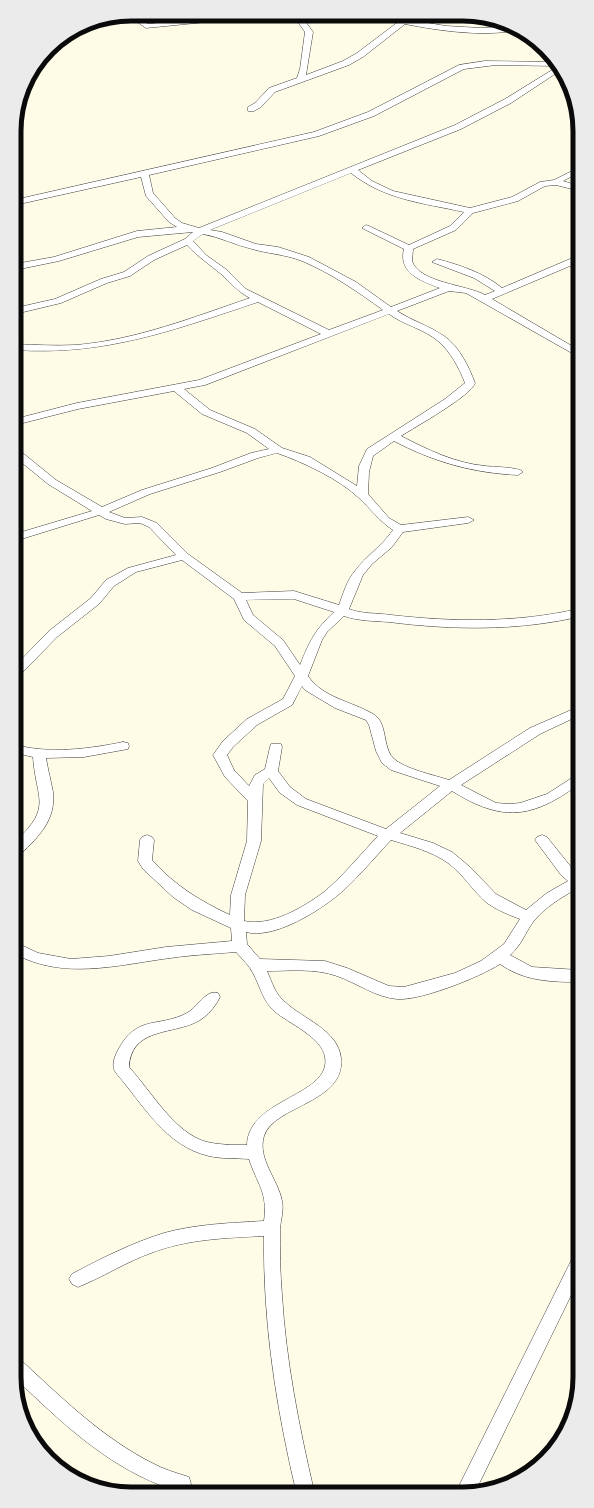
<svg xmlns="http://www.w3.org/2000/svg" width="594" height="1508" viewBox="0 0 594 1508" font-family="Bitter,serif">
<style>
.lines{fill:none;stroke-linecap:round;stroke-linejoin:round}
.street-casing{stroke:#3d3d3d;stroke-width:1}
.street{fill:#fff;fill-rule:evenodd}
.rim{fill:none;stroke:#0a0a0a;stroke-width:5}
</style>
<rect width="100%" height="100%" fill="#fefbe7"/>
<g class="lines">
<defs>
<g id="street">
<path d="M135,14L148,24L238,15H260L256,17L146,28L127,15Z"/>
<path d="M300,15H308L305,21L313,32L306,75L343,61L357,53L398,22L374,18V16H386L446,26L481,28L514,26L519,30C483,37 441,31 405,24L363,57L349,65L275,92L261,107L254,111H248V107L255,103L269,88L297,78L300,69L305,32L297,21Z"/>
<path d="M485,61L553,62L556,66L496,65L464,69L374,116L319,136L149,175L153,193L175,218L182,223L199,228L455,125L505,99L552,70L556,72L555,74L511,103L461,129L358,170L372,181L393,191L470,208L512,197L540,182L554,180L576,169V174L563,181L576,185V190L556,185L545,186L518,201L473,213L456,230L413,249L412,261C419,283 468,285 485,295L495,291L474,278L432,262L437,259C460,265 484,273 502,288L577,256V263L492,299L577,349V356L466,293L449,291L397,311C412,321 430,326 444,336C459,346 469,367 475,383C471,396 415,427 401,436C428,450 455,463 485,466C493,467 519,467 523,472L518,475C473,473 434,462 394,441L373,456L369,472L368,494L389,518L401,525L468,517L474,520L468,523L403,532L392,547L372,564L363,575L349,609C361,614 378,613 391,615C453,622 516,623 578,609V617C516,631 452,630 389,622C375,621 358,621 344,616L327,632L322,640L308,676C323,698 351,701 373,714C388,722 382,746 393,758C404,769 434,775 449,780L530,728L578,707V716L540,734L461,785L496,803L510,804L520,803L547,794L578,774V785C531,819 502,822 452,791L400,833L433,843L452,852L470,867L496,894L526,910L547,893L568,881L561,875L535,840L537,837L542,835L547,837L571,867L578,874V888C562,897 545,907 533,922C525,933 521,946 510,955L532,967L579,970V982C550,982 524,981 500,964C480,977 420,1001 397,999C375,997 357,983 337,976C315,968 289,971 267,971C272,982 275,994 285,1002C303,1019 338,1030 341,1058C346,1103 274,1105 264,1136C257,1159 278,1179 282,1201C284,1210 281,1219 280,1228C280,1250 280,1273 282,1295C286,1361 299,1426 314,1491H296C276,1406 263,1323 264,1236C226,1238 187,1239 151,1253C126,1262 103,1277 78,1287L72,1284L69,1279L72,1274C102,1258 132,1243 164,1233C197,1224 231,1223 264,1221C268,1192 257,1184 249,1159C236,1158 222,1159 209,1156C165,1146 143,1104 116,1073C111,1066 114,1058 118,1050C137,1014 159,1028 187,1013C198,1007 206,989 218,993L220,997C214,1009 205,1019 192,1024C167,1034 131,1030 129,1067C151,1091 175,1134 207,1142C220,1145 234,1145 247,1145C248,1098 332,1096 325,1057C322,1037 288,1023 274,1011C263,1001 260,986 253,973C249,965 242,959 236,952C212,954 188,955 163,959C114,966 64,979 17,955V943L38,953L71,959L109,956L166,947L232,941L231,928L192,910L173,897L143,869L138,861L140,840L142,837L147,835L152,837L154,840L152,860C174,885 200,901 230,915L231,895L247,841L248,801L225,777L213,755L223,741L247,719L283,699L295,676L275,646L244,620L234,599L182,560L136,572L114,586L99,604L57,637L20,675L16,676V665L49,631L91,598L106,580L128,568L176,555L149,527L140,523L125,524L106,519L99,515L15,541V534L92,511L48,484L15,457V449L19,450L56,480L102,507L142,490L212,468L251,453L269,449L247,433L202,414L174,391L78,409L15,425V419L77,403L199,380L321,334L258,302C174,330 105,356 15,350V344C36,345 56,346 76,345C136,340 194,317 250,298C238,292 231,283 221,274C209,264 198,257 187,245L154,260L130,276L107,283L61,303L15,314V308L55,299L101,279L124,272L148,256L185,239L193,232L138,237L59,261L15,270V264L54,257L137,231L177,227L169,222L146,196L141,177L15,205L14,200L314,132L368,112L459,65ZM351,173C385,200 423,203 464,212L450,226L409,245L369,226L366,225L362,228L404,249C398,273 421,281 440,288L391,307L356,282L309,257L278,247L256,244L222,232L210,230ZM203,234C220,237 235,245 252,249C269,254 284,254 302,261C331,273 358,292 383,310L329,330L246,289L227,270L206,255L193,241ZM389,314C404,325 424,329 438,341C451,352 459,368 465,383L445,399L367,449L359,466L357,486L310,457L282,448L255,429L210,410L184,389L205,385ZM277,453C303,462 339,479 359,498C371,509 379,521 393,530C382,546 366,556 355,571C347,580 343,594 339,605L294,591L242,593L188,554L157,523L142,517L125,518L109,512L150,494L220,472L258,458ZM294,599L334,612C315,630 310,640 300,665L283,640L253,615L246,600ZM302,686L305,690L335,708L366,720L369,725L376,751L382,763L391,770L440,786L386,829L306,799L290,787L278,771L282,747L281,744H271L270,747L265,769L255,775L249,786L234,770L227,755L233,747L257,725L292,705ZM269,778L280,793L297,805L378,836C361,854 343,876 324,892C304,907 271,927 244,921L245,895L261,841L263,784ZM391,840C411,846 431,851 448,863C463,874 473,891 487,903C497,910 509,915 520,919L504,944L481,961L455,973L404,987L389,986L347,968L325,961L260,959L247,944L246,932C272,939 312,915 333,899C352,885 374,858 391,840Z"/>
<path d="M123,742L128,743L129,746L128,749L84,757L46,758C48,770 51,781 53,792C56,820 39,836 21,854L16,855V841C53,806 36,800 33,757L16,753V745C50,754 89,749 123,742Z"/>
<path d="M579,1254V1279L476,1490H457L573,1257Z"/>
<path d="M18,1361L24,1363C64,1400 103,1438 152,1463C163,1469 176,1473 189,1477L191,1484L189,1491C179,1494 169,1488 160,1485C104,1463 60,1421 18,1381Z"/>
</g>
</defs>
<use href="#street" class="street-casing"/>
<use href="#street" class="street"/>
</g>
<path d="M0 0H594V1508H0ZM131 21H463A110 110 0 0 1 573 131V1377A110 110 0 0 1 463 1487H131A110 110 0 0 1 21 1377V131A110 110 0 0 1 131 21Z" fill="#ebebeb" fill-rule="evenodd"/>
<path class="rim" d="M131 21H463A110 110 0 0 1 573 131V1377A110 110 0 0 1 463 1487H131A110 110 0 0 1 21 1377V131A110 110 0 0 1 131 21Z"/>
</svg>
